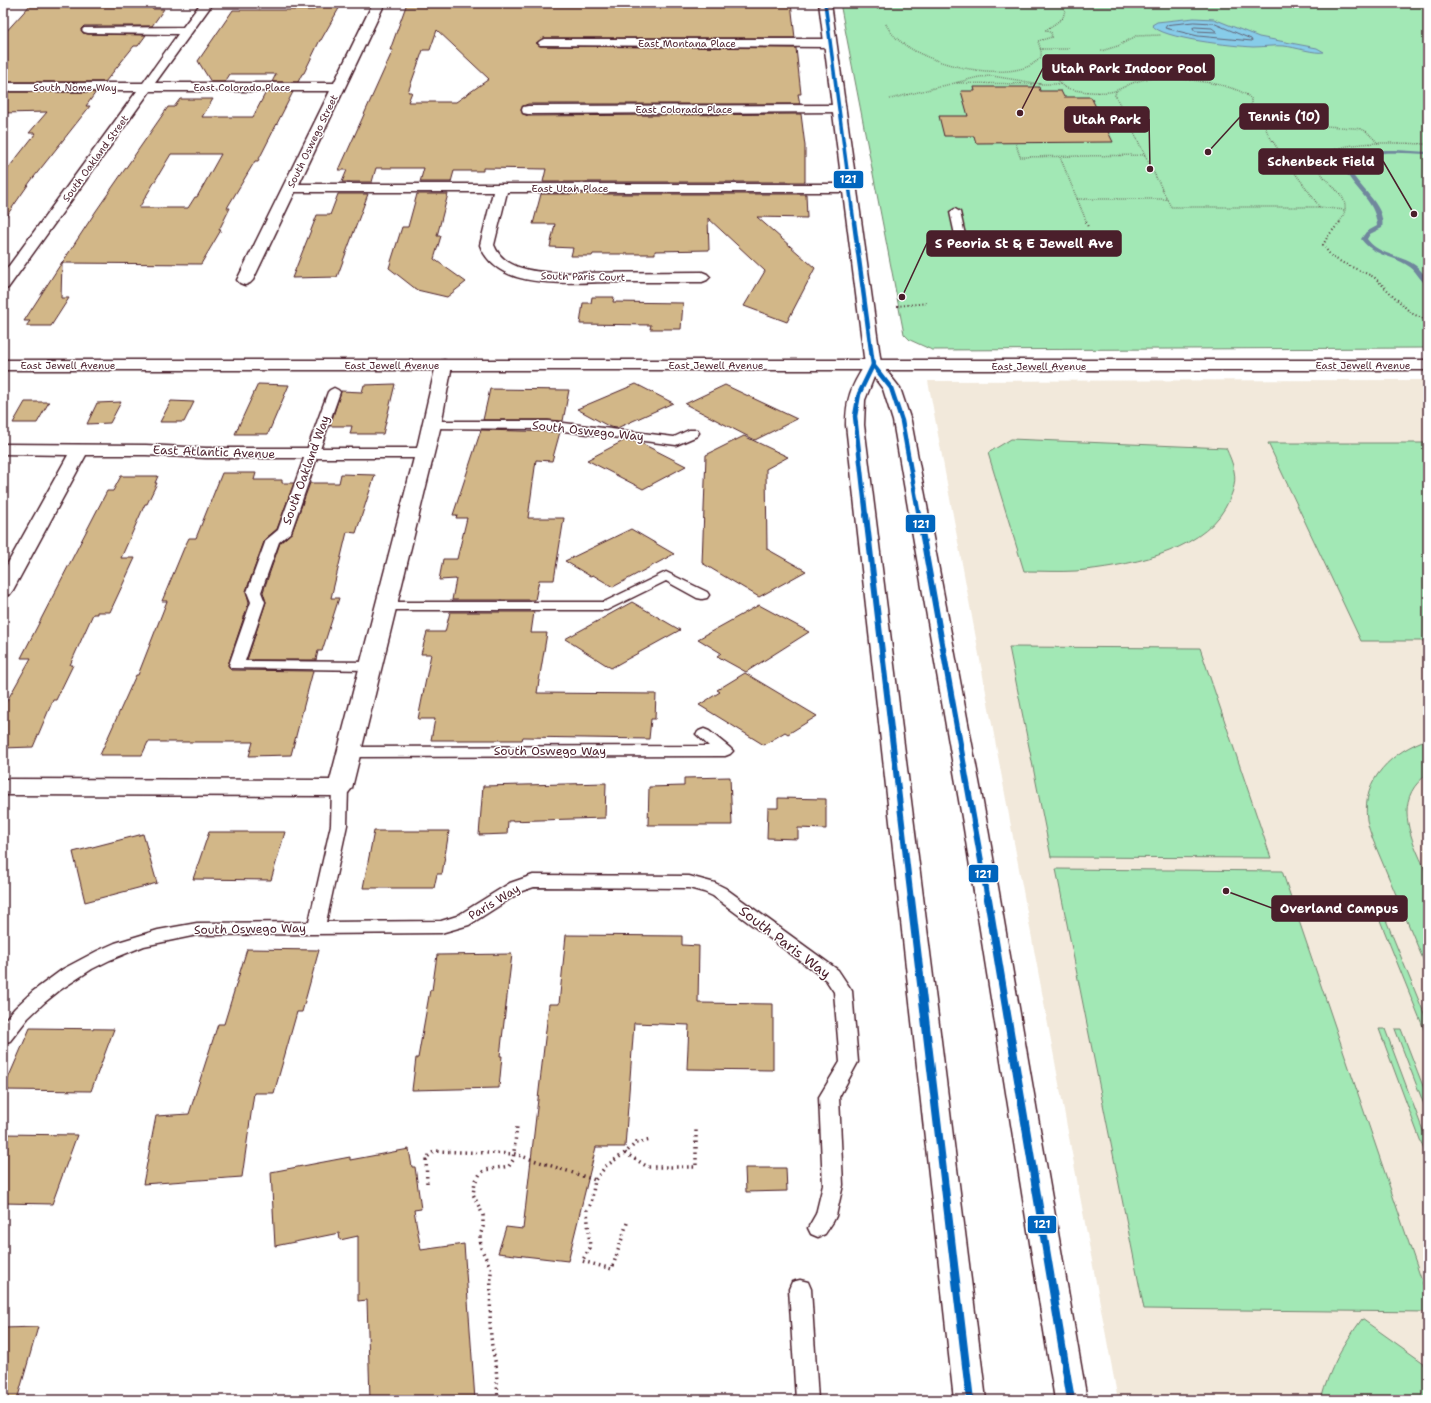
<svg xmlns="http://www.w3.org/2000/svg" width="1431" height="1403" viewBox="0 0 1431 1403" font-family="'Shantell Sans',sans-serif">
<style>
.built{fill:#f2e9db}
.green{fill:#a2e8b5;stroke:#768470}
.water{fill:#87cce9;stroke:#6f879d}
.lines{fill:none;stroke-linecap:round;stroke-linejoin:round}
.shore{stroke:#626477;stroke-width:1}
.stream{fill:#6f879d;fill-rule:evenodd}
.building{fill:#d2b788;stroke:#4a1f2b;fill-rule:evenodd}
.service-casing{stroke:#4a1f2b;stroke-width:3}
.minor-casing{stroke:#4a1f2b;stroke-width:3}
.tertiary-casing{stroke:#4a1f2b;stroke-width:3}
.secondary-casing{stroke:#4a1f2b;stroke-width:3}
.path-far2{stroke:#4a1f2b;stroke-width:1.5;stroke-dasharray:0.5 1.5;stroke-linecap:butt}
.path-far1{stroke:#4a1f2b;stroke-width:2;stroke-dasharray:1 2.5;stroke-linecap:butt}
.path{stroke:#4a1f2b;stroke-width:3.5;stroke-dasharray:1.5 4;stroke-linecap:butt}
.service{fill:#fff;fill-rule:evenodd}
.minor{fill:#fff;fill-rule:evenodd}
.tertiary{fill:#fff;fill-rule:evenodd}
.secondary{fill:#fff;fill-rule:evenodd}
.bus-1-far3-casing{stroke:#fff;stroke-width:5}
.bus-1-far2-casing{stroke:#fff;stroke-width:7}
.bus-1-far1-casing{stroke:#fff;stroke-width:9}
.bus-1-casing{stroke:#fff;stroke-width:11}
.bus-1-far3{stroke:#0065bd;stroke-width:3.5}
.bus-1-far2{stroke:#0065bd;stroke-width:4.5}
.bus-1-far1{stroke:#0065bd;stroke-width:6}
.bus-1{stroke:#0065bd;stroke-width:8}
.labels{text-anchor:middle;stroke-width:3;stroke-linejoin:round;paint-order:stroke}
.far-street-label{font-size:10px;fill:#4a1f2b;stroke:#fff}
.street-label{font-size:12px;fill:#4a1f2b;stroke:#fff}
.near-street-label{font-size:14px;fill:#4a1f2b;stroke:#fff}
.leader{fill:none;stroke:#4a1f2b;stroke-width:1.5}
.callout-dot{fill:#4a1f2b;stroke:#fff;stroke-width:1.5}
.callout{fill:#4a1f2b;stroke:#4a1f2b;stroke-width:1.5}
.callout-label{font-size:13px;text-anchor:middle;font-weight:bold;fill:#fff}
.line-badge{stroke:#fff;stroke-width:1.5}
.badge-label{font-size:11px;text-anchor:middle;font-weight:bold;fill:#fff}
</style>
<rect width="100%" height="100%" fill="#fff"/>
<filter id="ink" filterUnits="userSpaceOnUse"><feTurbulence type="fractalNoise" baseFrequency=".025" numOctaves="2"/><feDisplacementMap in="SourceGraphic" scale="8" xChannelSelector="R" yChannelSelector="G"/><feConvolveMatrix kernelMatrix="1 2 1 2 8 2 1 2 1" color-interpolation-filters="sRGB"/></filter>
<g filter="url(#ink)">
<path class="built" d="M1428,380V1400H1118L928,381Z"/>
<g class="green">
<path d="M840,3H1428V348L932,350L910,340L904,334Z"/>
<path d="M1011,439L1226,448C1229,455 1233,463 1234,471C1237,484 1231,497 1225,508C1199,554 1124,566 1076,571C1059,572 1041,571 1024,571L988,453Z"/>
<path d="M1268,443H1428V641H1361Z"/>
<path d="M1009,647L1200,648L1271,858L1051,857Z"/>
<path d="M1428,739V774C1397,795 1406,827 1419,856C1422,863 1427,872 1428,879C1431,909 1428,941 1428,971L1373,840C1371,834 1368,827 1367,820C1361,779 1393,751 1428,739Z"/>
<path d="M1056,869L1282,871L1428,1299V1312L1144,1309Z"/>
<path d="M1373,903H1379L1428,1023V1039Z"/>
<path d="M1379,1029H1385L1428,1144V1161Z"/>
<path d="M1395,1029H1401L1428,1099V1115Z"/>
<path d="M1362,1319L1428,1366V1400H1321C1329,1369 1343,1345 1362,1319Z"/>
</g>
<path class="water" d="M1194,18L1214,19L1259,37L1317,48L1324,52C1315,54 1295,47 1284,46C1274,45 1264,47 1253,47C1235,46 1161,39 1152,25L1157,22Z"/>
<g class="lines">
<g class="shore">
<path d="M1194,22L1213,23L1251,39L1252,41L1198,36L1165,28L1167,25Z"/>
<path d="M1195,27L1212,28L1217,32L1195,31L1193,28Z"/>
</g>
<path class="stream" d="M1396,150L1428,152V154C1401,153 1371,149 1347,163C1353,185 1387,203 1382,228L1370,234L1367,239C1377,253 1396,255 1410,262C1418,266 1423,273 1428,280V286C1421,282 1417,272 1410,267C1394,255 1374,257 1361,239L1366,232L1377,226C1376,198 1349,188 1342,162C1356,150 1378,150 1396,150Z"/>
</g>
<g class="building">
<path d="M32,3H157L152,9H164L152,26H84L81,29L83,33L88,34L146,35L138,46H134L105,82H3V35Z"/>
<path d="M317,3H342L321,40H320L304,73L302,74L298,82H272L276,74H230L225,82H211L198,61L233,10H314Z"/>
<path d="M407,3H791L795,38H544L536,43L540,46L796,48L801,94H798L800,104H528L523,106L521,110L523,114L528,116L801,114L805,146V182H543L546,169L483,168V171H454L451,182H420L424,168H376L372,182H342L347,170H339L393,50H390ZM437,30L489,79L456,102H408L412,92H408L423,50H430Z"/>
<path d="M974,87H1039L1040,91H1061L1064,97H1091L1113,142L976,143L974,136H944L939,116H968L961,91H975Z"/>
<path d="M3,92H96L86,106H90L30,182L3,221V175L36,133H29L47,112L3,113Z"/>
<path d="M266,92H293L258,161H255L227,208H230L219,230H221L201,264L62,263L96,211L168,107H174L180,99H213L202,117H253ZM171,154H221L197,197H195L188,208H139Z"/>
<path d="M338,194H368L337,277L292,278L317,215H330Z"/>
<path d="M417,194H448L437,236H441L434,259L466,282L447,297L417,290L389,268L402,227H408Z"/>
<path d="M541,194H806L807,218L757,217L815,268L787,322L744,306L765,271L708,218L709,250L655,251V254H593L592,256H571L573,248L550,247L555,224H533Z"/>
<path d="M62,262L61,298H69L51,326H26L30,321H24Z"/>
<path d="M592,297H614L613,302L683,303L681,329H650L651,325L580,324L583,303H591Z"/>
<path d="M258,384L289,385L268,434H235Z"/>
<path d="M395,384L383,434H350L352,426H330L341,391L362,392L364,385Z"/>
<path d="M636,384L673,403L617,428L610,427L577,409Z"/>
<path d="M725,385L797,419L755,440L685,404Z"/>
<path d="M490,389L569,390L563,421L548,420H483Z"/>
<path d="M171,401L194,402L184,422H160Z"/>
<path d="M25,402H49L37,423H13Z"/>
<path d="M121,402L110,423L87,424L97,403Z"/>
<path d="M481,430L560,432L552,461L536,460L528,518H564L554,580H539L535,600H452L456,579L439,580L443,559H457L467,518H456L457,515H453Z"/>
<path d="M744,436L788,457L766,469L767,549L806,571L759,597L702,563L706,455Z"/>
<path d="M625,440L639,442L686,466L643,489L587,460Z"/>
<path d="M222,473H256L254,480H282V483H294L277,529L265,539L246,591L249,602L228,665L231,670L313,671L291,755L249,756L253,742H148L142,755H100L136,675H138L167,601H162L184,548L189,538H196Z"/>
<path d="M341,474L375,475L356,533L347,532L331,598H339L322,651H318L316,660H247L266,602L263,592L280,543L292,532L310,483H339Z"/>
<path d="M121,476H158L155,483H157L147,504H145L121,558H135L123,584L110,612H97V614H93L70,665H73L56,700H53L33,747L3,748V708L31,658H21L107,491H113Z"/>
<path d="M631,529L674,554L613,587L593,575L590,576L565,561Z"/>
<path d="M632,602L680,630L611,668L565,639Z"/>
<path d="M759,605L809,632L746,672L717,656L721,653L698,639Z"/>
<path d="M450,612H534L531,633H547L537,693L656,694L655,719H651L649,739L523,737L522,740H431L435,719H418L431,654H421L427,632H445Z"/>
<path d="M745,673L817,716L788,734L785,732L764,745L699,705L720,692L717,690Z"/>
<path d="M730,777L732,825H648L649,787L684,786V778Z"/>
<path d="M606,783L605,818L508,821L507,834L479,835L483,786Z"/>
<path d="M778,798L826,799V829L798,828V839L767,838L768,808H778Z"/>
<path d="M374,831H449L442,874H437L434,888H363Z"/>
<path d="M209,832H285L271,880L193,879Z"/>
<path d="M143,834L157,883L85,902L73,852Z"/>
<path d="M566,935L682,936V945L699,946L698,1003L773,1004V1070L687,1069L689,1025L634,1023L625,1147H596L568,1261L498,1253L506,1227L523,1229L549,1004H559Z"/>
<path d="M247,949L319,950L302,1012H297L274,1093H254L242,1177L143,1184L156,1116L189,1114L218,1024H224Z"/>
<path d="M512,954L500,1056H502L499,1088L412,1090L416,1058H418L430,990H432L437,955Z"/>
<path d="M30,1028L114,1029L91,1091L3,1090Z"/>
<path d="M3,1134L77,1135L52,1204L3,1203Z"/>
<path d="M409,1149L412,1167H415L421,1209L414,1210L421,1250L464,1244L475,1400H370L367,1300L358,1301V1236L340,1240L339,1233L275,1246L271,1172L350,1157V1160Z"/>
<path d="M745,1168H786L787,1191L746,1192Z"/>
<path d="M38,1327L17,1400H3V1328Z"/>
</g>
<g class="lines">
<defs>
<g id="service">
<path d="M955,209L960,212L965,235L960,238L955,235L950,212Z"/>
<path d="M334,388L338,390L340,392L291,532L279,542L261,592L265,602L245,661L370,662L375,663L377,666L375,669L370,670L231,668L229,665L251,602L247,592L266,540L278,530L328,392L330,390Z"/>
<path d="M432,421H548L674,437L689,430H697L699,433L697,436L676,445L548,429L428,428L426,425L428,422Z"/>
<path d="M666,572L707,592L709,595L707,598L702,599L697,598L666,581L607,610H386L381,609L379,606L381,603L386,602H604Z"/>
<path d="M704,729L709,731L730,748L733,751L730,754L725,756L349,757L344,756L341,752L344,748L349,747L709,746L696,734L699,731Z"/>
<path d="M340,783L346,784L348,788L347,825L326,922L441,921L457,916L510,883L533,875L689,876L715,883L725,888L838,970L852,991L858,1062L839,1097L843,1185L836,1216L833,1222L825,1234L818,1237L811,1234L808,1228L816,1214L823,1185L819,1097L840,1062L834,992L826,980L713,896L704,892L689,888L534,887L522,891L469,925L441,933L197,935L144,946L110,960L92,969L60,990L45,1002L28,1018L10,1041L3,1043V1022L15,1008L32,992L63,969L97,951L115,943L158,930L197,923L309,922L331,825L332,788L334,784Z"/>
<path d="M800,1280L808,1282L811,1289L818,1400H796L789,1289L792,1282Z"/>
</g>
<g id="minor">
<path d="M201,3H213L155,83H334L373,3H385L299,184H850L855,185L857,188L855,191L850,192H507L494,245C504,270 535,272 558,273L702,272L707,274L710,277L707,280L702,282C671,282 640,282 610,282C570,282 497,292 480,245L493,192H295L253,280L250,283L245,285L240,283L237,280L330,91H150L8,288L3,290V274L137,91H3V83H143L178,34L88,33L84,32L82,30L84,28L183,27Z"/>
<path d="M544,39H830L834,41L836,43L834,45L830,47L540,45L538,43L540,41Z"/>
<path d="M839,105L844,106L845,109L844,112L528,114L523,113L522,110L523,107L528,106Z"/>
<path d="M444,360L450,361L452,365L441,425L352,788L348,793L340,796L3,795V779L330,780L414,458H206L146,455H86L13,590L10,594L3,596V572L68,455L3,454V444L146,445L206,448H417L436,365L438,361Z"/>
</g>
<rect id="tertiary" x="3" y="360" width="1425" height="10"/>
<path id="secondary" d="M819,3H831L881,364L900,388L911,421L988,829L1087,1400H1055L964,829L893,421L883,389L874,377L865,400L864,425L986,1400H954L846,425C846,400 851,386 865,365Z"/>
</defs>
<use href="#service" class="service-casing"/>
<use href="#minor" class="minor-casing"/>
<use href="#tertiary" class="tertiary-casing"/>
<use href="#secondary" class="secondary-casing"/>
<g class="path-far2">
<path d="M877,9L889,3"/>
<path d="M886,24C902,61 999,84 1033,64C1036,61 1040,60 1041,56C1042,51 1039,45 1038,41L1052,37L1051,33L1046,30L1063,18L1065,10L1061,3"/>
<path d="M1040,49H1069"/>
<path d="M1101,51L1118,46L1136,36L1161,35"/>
<path d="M1058,61C1055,68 1056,82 1063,86C1071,92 1105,94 1114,91C1119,90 1123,87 1128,85C1136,81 1145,79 1154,78C1174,77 1239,83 1251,99V110C1271,127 1334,125 1361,129L1366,131L1378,143"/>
<path d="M1142,72L1144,79"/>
<path d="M957,83L1034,84"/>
<path d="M1039,84H1061"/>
<path d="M1116,91L1115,95L1171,207H1319L1345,210"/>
<path d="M890,99L979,77L992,76L1041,84"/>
<path d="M1263,117C1259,131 1310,190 1319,207"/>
<path d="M1016,144L1020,157L1145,155"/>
<path d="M1060,157L1087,223"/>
<path d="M1077,199H1167"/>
<path d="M1339,223C1360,192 1320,188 1319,164C1328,136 1404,144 1428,144"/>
</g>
<g class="path-far1">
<path d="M1086,222L1088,227"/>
<path d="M1340,222L1328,236L1323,245L1332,257L1345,264L1374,277L1411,313L1428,321"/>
<path d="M897,306L928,303"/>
</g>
<g class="path">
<path d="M625,1153L648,1167H696V1130"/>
<path d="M427,1183L426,1158L435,1151L515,1154L595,1180"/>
<path d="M627,1223L612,1269L582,1261L590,1248L587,1210L591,1204L595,1180L606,1166L625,1153L636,1143L651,1140"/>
<path d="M498,1400L496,1365L492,1347L490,1325L491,1269L481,1248L480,1236L483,1227V1215L473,1194L475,1182L480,1174L485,1170L509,1166L513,1160L517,1126"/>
</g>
<use href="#service" class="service"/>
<use href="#minor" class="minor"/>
<use href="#tertiary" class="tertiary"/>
<use href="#secondary" class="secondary"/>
<defs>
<path id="bus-1-far3" d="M825,3L854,223"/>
<g id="bus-1-far2">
<path d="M854,222L873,365L891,388L902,421L919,516"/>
<path d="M866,516L855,416L859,394L873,365"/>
</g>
<g id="bus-1-far1">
<path d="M866,515L911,900"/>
<path d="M919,515L988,900"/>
</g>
<g id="bus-1">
<path d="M911,899L970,1400"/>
<path d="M988,899L1071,1400"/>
</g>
</defs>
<use href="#bus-1-far3" class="bus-1-far3-casing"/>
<use href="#bus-1-far2" class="bus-1-far2-casing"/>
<use href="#bus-1-far1" class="bus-1-far1-casing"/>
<use href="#bus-1" class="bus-1-casing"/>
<use href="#bus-1-far3" class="bus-1-far3"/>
<use href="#bus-1-far2" class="bus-1-far2"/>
<use href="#bus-1-far1" class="bus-1-far1"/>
<use href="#bus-1" class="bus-1"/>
</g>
</g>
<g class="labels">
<g class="far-street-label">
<text x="687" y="47">East Montana Place</text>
<text x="75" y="91">South Nome Way</text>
<text x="242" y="91">East Colorado Place</text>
<text x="684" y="113">East Colorado Place</text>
<text transform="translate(312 141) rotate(-64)" y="4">South Oswego Street</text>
<text transform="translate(95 158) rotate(-54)" y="4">South Oakland Street</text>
<text x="570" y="192">East Utah Place</text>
<text transform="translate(583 276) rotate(1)" y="4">South Paris Court</text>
<text x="68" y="369">East Jewell Avenue</text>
<text x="392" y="369">East Jewell Avenue</text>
<text x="716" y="369">East Jewell Avenue</text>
<text x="1363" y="369">East Jewell Avenue</text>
<text x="1039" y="370">East Jewell Avenue</text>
</g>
<g class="street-label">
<text transform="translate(588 431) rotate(6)" y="4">South Oswego Way</text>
<text transform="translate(214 452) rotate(2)" y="4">East Atlantic Avenue</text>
<text transform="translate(306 470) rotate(-70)" y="4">South Oakland Way</text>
<text x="550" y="755">South Oswego Way</text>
<text transform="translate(494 902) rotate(-31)" y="4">Paris Way</text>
<text transform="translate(250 929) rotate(-1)" y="4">South Oswego Way</text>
</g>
<g class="near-street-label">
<text transform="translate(785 942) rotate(37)" y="5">South Paris Way</text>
</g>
</g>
<path class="leader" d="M1020 113L1043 68M1208 152L1240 117M1150 169L1149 119M1414 214L1383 161M902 297L927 243M1226 891L1272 908"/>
<g class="callout-dot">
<circle cx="1020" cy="113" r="4"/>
<circle cx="1208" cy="152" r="4"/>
<circle cx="1150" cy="169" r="4"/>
<circle cx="1414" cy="214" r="4"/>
<circle cx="902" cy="297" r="4"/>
<circle cx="1226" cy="891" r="4"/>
</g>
<g class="callout">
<rect x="1043" y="55" width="171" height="25" rx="4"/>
<rect x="1240" y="104" width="88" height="25" rx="4"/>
<rect x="1065" y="107" width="84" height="25" rx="4"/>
<rect x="1259" y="149" width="124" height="25" rx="4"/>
<rect x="927" y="231" width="194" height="25" rx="4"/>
<rect x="1272" y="896" width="135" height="25" rx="4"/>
</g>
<g class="callout-label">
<text x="1129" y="73">Utah Park Indoor Pool</text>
<text x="1284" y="121">Tennis (10)</text>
<text x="1107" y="124">Utah Park</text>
<text x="1321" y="166">Schenbeck Field</text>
<text x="1024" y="248">S Peoria St &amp; E Jewell Ave</text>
<text x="1339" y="913">Overland Campus</text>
</g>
<g class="line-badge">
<rect x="833" y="170" width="31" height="19" rx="4" fill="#0065bd"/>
<rect x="905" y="514" width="31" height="19" rx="4" fill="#0065bd"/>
<rect x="968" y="864" width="31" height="19" rx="4" fill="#0065bd"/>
<rect x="1027" y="1215" width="30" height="19" rx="4" fill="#0065bd"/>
</g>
<g class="badge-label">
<text x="848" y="183">121</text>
<text x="921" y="528">121</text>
<text x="983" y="878">121</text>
<text x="1042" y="1228">121</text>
</g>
<rect width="1431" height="1403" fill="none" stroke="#fff" stroke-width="16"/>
<rect x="8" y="8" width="1415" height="1387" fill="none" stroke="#4a1f2b" stroke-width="1.5" filter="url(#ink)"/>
</svg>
